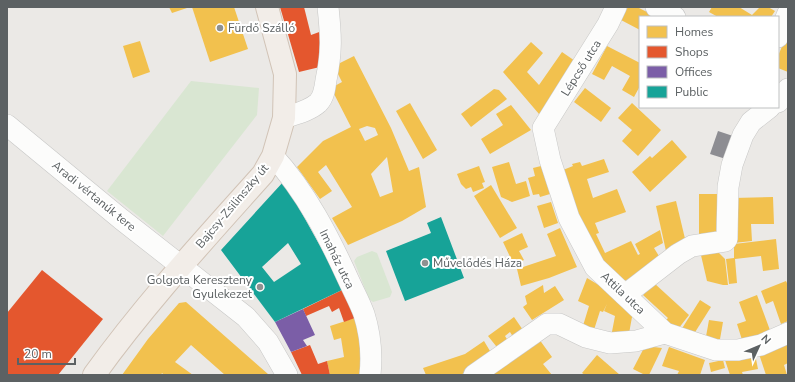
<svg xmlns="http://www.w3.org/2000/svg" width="795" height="382" viewBox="0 0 795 382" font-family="'Nunito Sans',sans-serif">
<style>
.green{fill:#d9e6d2}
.homes{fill:#f2c14e;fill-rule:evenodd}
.shops{fill:#e4572e}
.offices{fill:#7b5ea7}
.public{fill:#17a398;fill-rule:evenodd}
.industry{fill:#8d8d92}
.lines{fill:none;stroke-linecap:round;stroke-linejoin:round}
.minor-casing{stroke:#c7c7c6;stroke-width:22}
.major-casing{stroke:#d1c3b6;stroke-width:24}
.minor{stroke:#fcfcfb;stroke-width:21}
.major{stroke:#f2ede8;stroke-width:22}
.poi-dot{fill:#8e9191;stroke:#fff;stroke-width:1.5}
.labels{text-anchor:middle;stroke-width:4;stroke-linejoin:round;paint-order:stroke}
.poi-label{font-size:12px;fill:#5c6163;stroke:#fff;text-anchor:start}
.street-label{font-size:12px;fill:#5c6163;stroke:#fff}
</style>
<rect width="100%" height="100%" fill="#ebe9e6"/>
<g class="green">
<path d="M191,81L259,88L257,115L163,236L107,191Z"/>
<path d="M372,251L377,253L392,292L390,297L373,302L369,299L354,261L357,257Z"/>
</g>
<g class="homes">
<path d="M169,7H190L172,13Z"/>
<path d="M192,7H234L248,49L210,62Z"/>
<path d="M628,7H637L657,17H640V30L621,20Z"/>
<path d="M712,7H739L752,15L760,7H768L775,11L771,17H718L709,12Z"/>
<path d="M788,32V72L778,68V56Z"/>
<path d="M140,41L150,72L133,78L123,46Z"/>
<path d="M531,42L543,53L527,72L539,85L562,52L578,63L546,112L539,114L503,72Z"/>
<path d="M607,46L640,63V86L634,97L622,90L630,76L612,66L604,80L592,74Z"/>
<path d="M354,56L391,128L409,171L419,167L426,207L402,221L348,245L332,218L352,207L326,165L318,172L332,191L320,199L297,167L323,141L351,127L331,88L342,82L334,66ZM367,126L375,128L378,135L365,141L359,129ZM387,157L393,192L380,197L371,174Z"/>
<path d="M585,88L611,108L601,122L574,102Z"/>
<path d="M494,89L499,90L507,99L471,127L461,114Z"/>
<path d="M410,103L437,150L423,159L396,111Z"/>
<path d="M632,103L661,130L638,156L622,141L632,130L618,118Z"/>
<path d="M511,105L531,130L490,154L481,139L503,125L496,114Z"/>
<path d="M672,140L687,157L650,192L632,172L650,156L652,158Z"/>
<path d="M604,159L609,172L587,179L593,198L617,189L626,212L595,223L599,233L596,234L605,253L631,241L638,255L640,254L635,244L660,230L663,243L654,248L662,261L619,284L586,237L563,170L573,166L572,164L580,162L582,166Z"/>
<path d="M509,162L516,184L526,181L530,196L512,202L501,197L492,167Z"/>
<path d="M479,166L485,182L482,183L484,188L473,192L471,187L466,189L461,184L457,174Z"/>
<path d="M541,166L550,194L540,197L539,194L533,195L528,178L535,176L533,168Z"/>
<path d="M491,185L517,228L500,238L474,196Z"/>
<path d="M699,194H723V208H717L716,238H699Z"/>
<path d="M773,197L774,224H751L752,241L734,243L733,198Z"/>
<path d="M676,201L687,247L666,251L656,206Z"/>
<path d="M551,202L558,223L544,228L537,206Z"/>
<path d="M560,228L577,267L549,278L521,286L517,269L556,256L547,234Z"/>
<path d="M522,233L528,247L519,251L524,260L514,265L503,242Z"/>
<path d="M776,239L779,269L763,271L761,256L735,259L737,283L729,284L726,259L734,258V244Z"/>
<path d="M714,248L725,259L728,285H723L707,281L700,251Z"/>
<path d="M587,278L634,306L628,339L611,337L615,316L604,311L607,304L603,312L600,311L593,333L582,329L589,306L578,301Z"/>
<path d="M786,281L788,285V321L781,324L773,301L766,304L761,291Z"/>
<path d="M654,283L689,315L675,333L664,322L668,318L643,295Z"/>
<path d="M543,285L544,293L555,286L564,300L532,320L523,307L527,304L525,296Z"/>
<path d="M757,295L771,333L743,343L737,324L746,321L739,302Z"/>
<path d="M700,300L711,307L692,337L681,330Z"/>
<path d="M186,302L268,374L267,375H225L191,345L175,362L193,375H164L162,373L161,375H122L148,339L179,303Z"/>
<path d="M514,317L525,333L515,340L510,332L505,336L510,344L500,351L488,336Z"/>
<path d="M355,318L366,373L355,375H330L327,361L344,357L341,338L334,340L330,326Z"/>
<path d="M709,320L723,322L719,345L705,342Z"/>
<path d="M539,339L552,357L543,364L552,375H490Z"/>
<path d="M788,340V363L784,365L787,375H766L759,354Z"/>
<path d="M484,341L493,356L471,371L459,375H426L423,368L465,354Z"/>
<path d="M645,346L662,348L649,375H645L633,369Z"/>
<path d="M669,347L705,360L700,375H677L679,371L662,366Z"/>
<path d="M755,354L758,369L742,372L743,375H730L725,360Z"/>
<path d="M597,355L620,375H585L582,373Z"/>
<path d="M723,360L725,368L711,372L709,363Z"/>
</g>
<g class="shops">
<path d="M280,7H304L311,35L322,31L324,66L299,72Z"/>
<path d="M42,270L103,319L58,375H7V313Z"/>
<path d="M344,289L355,318L344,322L339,308L332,312L329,306L306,316L303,309Z"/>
<path d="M310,345L318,364L327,361L330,375H302L291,352Z"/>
</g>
<path class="offices" d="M303,309L315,335L303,340L307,346L291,352L275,322Z"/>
<g class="public">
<path d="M284,181L344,289L275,322L221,250ZM288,243L301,264L274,282L262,267Z"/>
<path d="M441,217L464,278L405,301L386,251L431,233L427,223Z"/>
</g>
<path class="industry" d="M718,131L736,137L729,160L710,154Z"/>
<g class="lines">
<defs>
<g id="minor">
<path d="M616,7L608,24L543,128L550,160L569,218L595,267L665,333L716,350H738L761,345L788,333"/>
<path d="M656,7L675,17"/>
<path d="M778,37L788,13"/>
<path d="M778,102L788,89"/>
<path d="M284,118C295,114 309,111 318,103C324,97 325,88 326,80C332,52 331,35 328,7"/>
<path d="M7,125L121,219L246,317L268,342L287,375"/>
<path d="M273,156C306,192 329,237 349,281C354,292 360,303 364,314C370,333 372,356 370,375"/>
<path d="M625,295L678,254L692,246L725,241L727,239L728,187L732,165L743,135L751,122L770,107"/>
<path d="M474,375L547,324H559L586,337L610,343L636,341L665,333"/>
</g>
<path id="major" d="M94,375C145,304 205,239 263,174L273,156L284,118L285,74L267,7"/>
</defs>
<use href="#minor" class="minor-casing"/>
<use href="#major" class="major-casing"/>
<use href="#minor" class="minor"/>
<use href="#major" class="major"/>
</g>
<g class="poi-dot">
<circle cx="220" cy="28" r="4"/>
<circle cx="425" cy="263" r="4"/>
<circle cx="260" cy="287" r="4"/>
</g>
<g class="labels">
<g class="poi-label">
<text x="228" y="32">Fürdő Szálló</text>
<text x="433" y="267">Művelődés Háza</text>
<text x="252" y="284" text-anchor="end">Golgota Kereszteny<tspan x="252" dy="14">Gyulekezet</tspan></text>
</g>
<g class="street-label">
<text transform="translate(581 68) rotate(-58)" y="4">Lépcső utca</text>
<text transform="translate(94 196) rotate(39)" y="4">Aradi vértanúk tere</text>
<text transform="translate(232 206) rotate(-50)" y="4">Bajcsy-Zsilinszky út</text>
<text transform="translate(337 259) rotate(64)" y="4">Imaház utca</text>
<text transform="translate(623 293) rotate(43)" y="4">Attila utca</text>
</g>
</g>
<rect width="795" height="382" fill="none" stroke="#5c6163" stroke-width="16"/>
<rect x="639" y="16" width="140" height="92" fill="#ffffff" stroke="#bec0c1"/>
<rect x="647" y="26" width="20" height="12" fill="#f2c14e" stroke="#bec0c1"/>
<text x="675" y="36" font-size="12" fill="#5c6163">Homes</text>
<rect x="647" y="46" width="20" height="12" fill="#e4572e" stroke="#bec0c1"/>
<text x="675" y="56" font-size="12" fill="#5c6163">Shops</text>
<rect x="647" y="66" width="20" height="12" fill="#7b5ea7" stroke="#bec0c1"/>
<text x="675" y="76" font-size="12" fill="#5c6163">Offices</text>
<rect x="647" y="86" width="20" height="12" fill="#17a398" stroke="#bec0c1"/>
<text x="675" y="96" font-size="12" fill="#5c6163">Public</text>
<g transform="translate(759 346) rotate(46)" stroke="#ffffff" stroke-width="3" paint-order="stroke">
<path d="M0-3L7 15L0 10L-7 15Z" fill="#5c6163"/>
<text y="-6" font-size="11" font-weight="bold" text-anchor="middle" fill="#5c6163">N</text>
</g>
<path d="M18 358v6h57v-6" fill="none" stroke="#5c6163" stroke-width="2"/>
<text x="24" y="358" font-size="12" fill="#5c6163" stroke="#ffffff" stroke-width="3" paint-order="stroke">20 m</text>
</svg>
